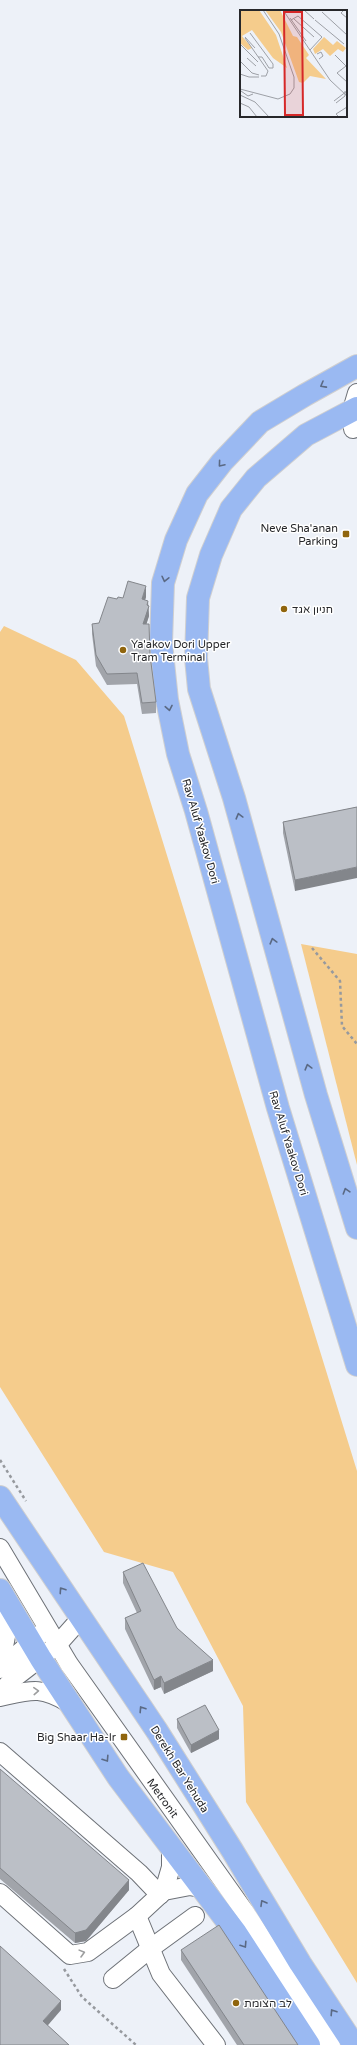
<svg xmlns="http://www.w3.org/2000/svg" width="357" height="2045" viewBox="0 0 357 2045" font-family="'Varela Round','Noto Sans Hebrew',sans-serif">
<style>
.green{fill:#f5cc8c}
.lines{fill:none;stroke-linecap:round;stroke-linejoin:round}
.minor-casing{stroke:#6d7177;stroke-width:20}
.major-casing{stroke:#cfcfd0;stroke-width:24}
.path{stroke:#96999e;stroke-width:2.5;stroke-dasharray:3 3;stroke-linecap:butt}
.minor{stroke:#fff;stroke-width:18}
.major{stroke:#9ab9f2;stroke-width:22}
.wall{fill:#a1a4aa}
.shaded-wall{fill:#83868b}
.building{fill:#bbbfc6;stroke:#83868b}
.oneway{stroke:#5a6984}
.oneway2{stroke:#9d9e9f}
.poi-dot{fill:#90650d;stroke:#fff;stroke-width:1.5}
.labels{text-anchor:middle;stroke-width:3;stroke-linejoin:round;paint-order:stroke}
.poi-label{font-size:11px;fill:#26272a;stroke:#fff;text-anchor:start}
.street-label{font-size:11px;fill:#26272a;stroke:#fff}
.inset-road{fill:none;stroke:#9da0a6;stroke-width:1}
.view{fill:#d62828;fill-opacity:0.15;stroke:#d62828;stroke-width:2}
.inset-edge{fill:none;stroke:#26272a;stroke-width:2}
</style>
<rect width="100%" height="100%" fill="#edf1f8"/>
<g class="green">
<path d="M4,626L76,660L124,716L357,1471V1983L246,1802L243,1706L173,1572L104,1552L0,1387V632Z"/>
<path d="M301,944L357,954V1165Z"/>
</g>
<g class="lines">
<defs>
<g id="minor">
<path d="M353,429L352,410L357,393"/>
<path d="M0,1548L69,1664L245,1912L331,2045"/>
<path d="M0,1597L6,1636L0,1667"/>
<path d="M0,1669L42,1633"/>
<path d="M0,1693L13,1679L57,1645L81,1618"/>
<path d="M0,1697C32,1690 40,1686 69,1703"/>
<path d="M0,1752L139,1873L160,1895"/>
<path d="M164,1891L190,1886L203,1888"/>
<path d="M0,1893L70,1955L88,1952L137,1916L164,1891L171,1867V1846"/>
<path d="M137,1916L161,1974L216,2045"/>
<path d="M113,1979L151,1948L195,1916"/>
</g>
<g id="major">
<path d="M357,366L305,395L260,422L222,462L197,494L176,540L163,583L161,643L167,700L178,754L196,811L278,1108L357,1365"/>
<path d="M357,408L306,435L256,478L231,509L211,555L198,598L196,658L199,689L234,798L316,1095L357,1228"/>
<path d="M0,1497L157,1731L232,1850L300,1963L354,2045"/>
<path d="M0,1590L41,1659L118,1777L236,1933L309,2045"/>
</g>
</defs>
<use href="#minor" class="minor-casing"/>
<use href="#major" class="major-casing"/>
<g class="path">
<path d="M312,948L340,981L342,1026L357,1044"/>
<path d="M0,1460L26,1501"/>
<path d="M64,1969L82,1997L136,2045"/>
</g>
<use href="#minor" class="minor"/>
<use href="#major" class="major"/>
</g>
<g class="wall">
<path d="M146,597L145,600L148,606L149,616L146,624L156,702V713L142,714L137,684L107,685L96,666L92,634V624L99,623L117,599L123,598Z"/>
<path d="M357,807L295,891L283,833V822Z"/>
<path d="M123,1572L177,1628L213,1671L164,1694L161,1687L154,1690L125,1629V1618L137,1613L123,1583Z"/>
<path d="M177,1719L219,1739L191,1753L177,1728Z"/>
<path d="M0,1769L129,1890L86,1941L75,1943L0,1879Z"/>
<path d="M181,1950L298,2045H237L181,1960Z"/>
</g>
<g class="shaded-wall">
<path d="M146,586V597L142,609V599Z"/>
<path d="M148,601L149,616L143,635V624L147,605Z"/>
<path d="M357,867V878L295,891V880Z"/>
<path d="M213,1660V1671L164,1694V1683Z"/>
<path d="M161,1676V1687L154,1690V1680Z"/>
<path d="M219,1730V1739L191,1753V1745Z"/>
<path d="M129,1880V1890L86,1941L75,1943V1933Z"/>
<path d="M61,2001V2010L43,2031V2021Z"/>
</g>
<g class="building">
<path d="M128,581L146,586L142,599L148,601L147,605L149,606L143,624H149L150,655L156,702L142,703L137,673L107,674L96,655L92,624L99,623L108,597L117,599L118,597L123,598Z"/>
<path d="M357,807V867L295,880L283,822Z"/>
<path d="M143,1563L177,1628L213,1660L164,1683L161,1676L154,1680L125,1618L141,1611L123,1572Z"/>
<path d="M205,1705L219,1730L191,1745L177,1719Z"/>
<path d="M0,1769L129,1880L86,1930L75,1933L0,1868Z"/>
<path d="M219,1925L298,2045H244L181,1950Z"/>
<path d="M0,1946L61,2001L43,2021L69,2045H0Z"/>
</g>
<defs><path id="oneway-chevron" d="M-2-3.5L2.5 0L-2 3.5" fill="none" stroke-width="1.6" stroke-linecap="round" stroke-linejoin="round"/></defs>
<g class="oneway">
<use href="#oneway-chevron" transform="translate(323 385) rotate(151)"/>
<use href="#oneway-chevron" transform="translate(221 464) rotate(130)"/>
<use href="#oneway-chevron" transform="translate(165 579) rotate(103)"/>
<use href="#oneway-chevron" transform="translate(169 708) rotate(79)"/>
<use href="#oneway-chevron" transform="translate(239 816) rotate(-105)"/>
<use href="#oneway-chevron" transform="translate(273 941) rotate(-105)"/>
<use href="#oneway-chevron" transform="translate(308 1067) rotate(-105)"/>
<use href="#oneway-chevron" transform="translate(346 1191) rotate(-107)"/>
<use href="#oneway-chevron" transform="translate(62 1590) rotate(-124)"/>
<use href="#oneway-chevron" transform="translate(142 1709) rotate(-123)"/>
<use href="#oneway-chevron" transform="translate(106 1759) rotate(57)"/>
<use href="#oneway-chevron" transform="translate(263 1903) rotate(-120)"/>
<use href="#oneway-chevron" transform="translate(244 1945) rotate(57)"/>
<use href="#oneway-chevron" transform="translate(333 2012) rotate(-123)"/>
</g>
<g class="oneway2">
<use href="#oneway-chevron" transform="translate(36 1691) rotate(-3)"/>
<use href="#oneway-chevron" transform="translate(82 1953) rotate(-15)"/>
</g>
<g class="poi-dot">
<rect x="342" y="530" width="8" height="8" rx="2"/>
<circle cx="284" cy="609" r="4"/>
<circle cx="123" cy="650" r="4"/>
<rect x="120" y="1733" width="8" height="8" rx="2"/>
<circle cx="236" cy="2003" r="4"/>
</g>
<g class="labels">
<g class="poi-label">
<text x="338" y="532" text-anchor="end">Neve Sha'anan<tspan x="338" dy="13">Parking</tspan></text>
<text x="292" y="613">חניון אגד</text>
<text x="131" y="648">Ya'akov Dori Upper<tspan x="131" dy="13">Tram Terminal</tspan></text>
<text x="116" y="1741" text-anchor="end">Big Shaar Ha-Ir</text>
<text x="244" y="2007">לב הצומת</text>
</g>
<g class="street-label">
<text transform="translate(201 831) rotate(74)" y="4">Rav Aluf Yaakov Dori</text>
<text transform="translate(289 1143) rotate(73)" y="4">Rav Aluf Yaakov Dori</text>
<text transform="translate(180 1769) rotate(58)" y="4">Derekh Bar Yehuda</text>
<text transform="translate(163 1798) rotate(54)" y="4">Metronit</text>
</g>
</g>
<g transform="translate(240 10)">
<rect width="107" height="107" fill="#edf1f8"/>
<path d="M0,0H19L36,25L47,58L33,48L12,20L2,26L12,38L8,40L0,33ZM25,0H40L53,26L57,27L69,45L66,48L86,69L70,66L63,73L59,72L41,22ZM84,27L93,35L97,31L106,38L103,42L98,39L90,46L83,39L75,44L73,39Z" fill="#f5cc8c"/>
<path class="inset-road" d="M43,0L90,70L107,86M64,0L74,9M104,0L101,3L107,8M82,2L107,25M50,8L66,31M54,9L74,27M51,10L58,6L82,27L70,40M75,10L104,34M10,23L33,54V58H29L22,47H18M5,27L15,38M5,28L28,61L26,66H21M0,34L18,52M77,44L81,42L83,46L79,49M95,45L106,56M7,48L16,56M0,51L12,63L19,65M106,56L97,63L107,72M0,64L9,67H19M0,79L38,89L50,84L54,78V67L39,24L23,0M1,81L8,86L13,84M0,85L15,92L29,107M94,91L107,81M0,93L9,97L17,107M96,93L105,86V81M99,107L96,104L107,97"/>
<path class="view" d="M44,2H62L63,105H45Z"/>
<rect width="107" height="107" class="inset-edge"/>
</g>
</svg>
